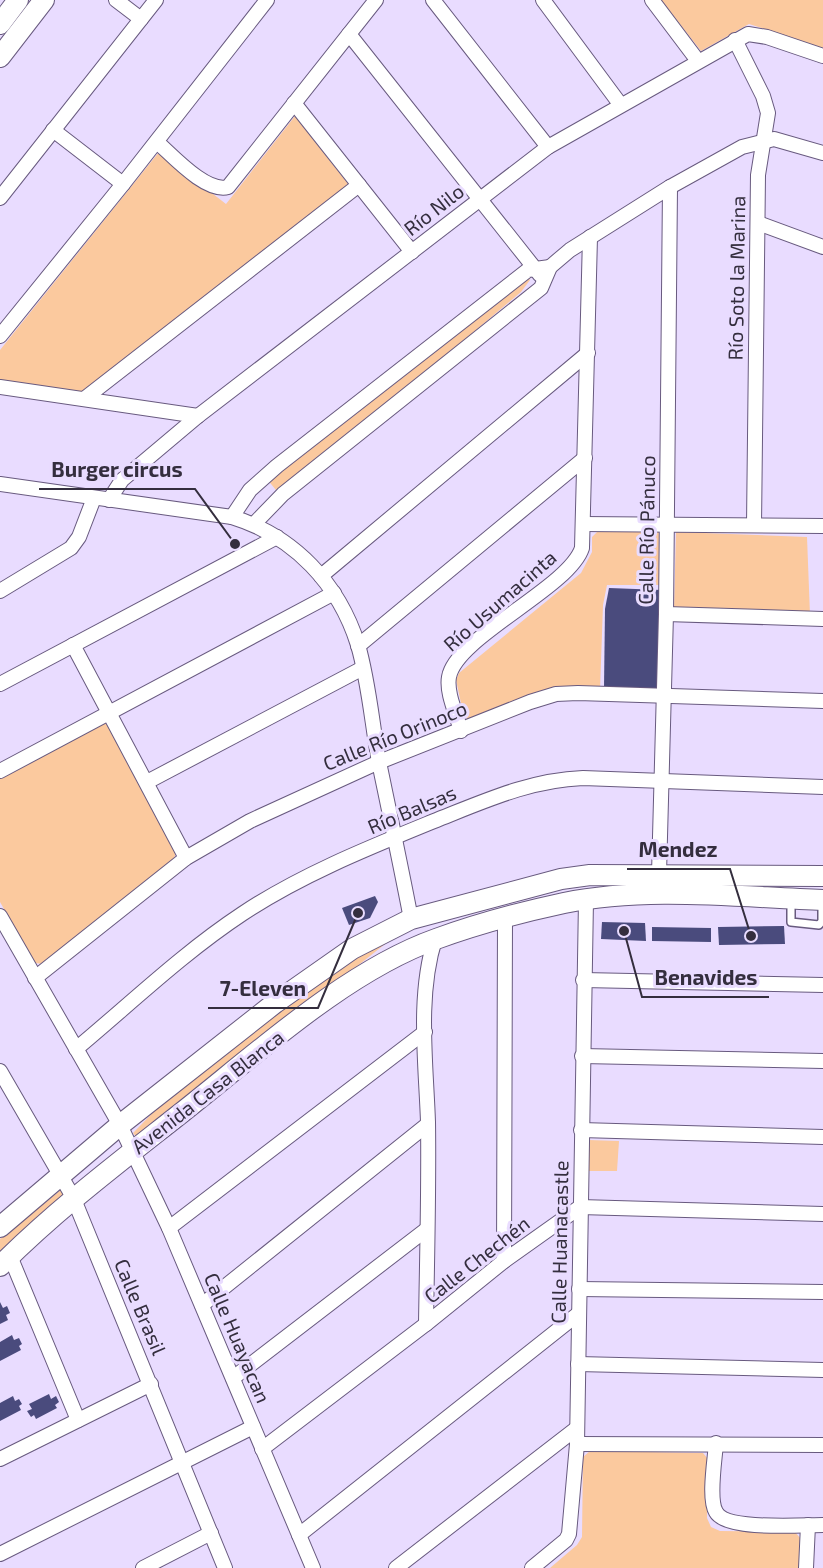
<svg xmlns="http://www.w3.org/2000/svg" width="823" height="1568" viewBox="0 0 823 1568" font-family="'Exo 2',sans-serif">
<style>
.green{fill:#fbc99e}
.building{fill:#4a4b7d}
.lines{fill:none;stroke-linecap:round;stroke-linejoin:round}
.lane-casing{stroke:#685a7f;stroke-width:10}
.street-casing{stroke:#685a7f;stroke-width:16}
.secondary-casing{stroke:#685a7f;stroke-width:22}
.lane{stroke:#fff;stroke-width:7}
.street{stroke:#fff;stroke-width:14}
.secondary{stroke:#fff;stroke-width:20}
.labels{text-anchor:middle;stroke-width:6;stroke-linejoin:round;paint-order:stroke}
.street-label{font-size:20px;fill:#342e3e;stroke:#e9dcff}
.leader{fill:none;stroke:#342e3e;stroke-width:2}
.callout-dot{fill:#342e3e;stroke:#e9dcff;stroke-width:2}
.callout-label{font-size:21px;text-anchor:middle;font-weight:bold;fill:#342e3e;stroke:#e9dcff;stroke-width:6;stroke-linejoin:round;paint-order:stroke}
</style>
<rect width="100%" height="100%" fill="#e9dcff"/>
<g class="green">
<path d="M661,0H823V48L749,24L701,51Z"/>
<path d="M295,116L349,185L84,394L0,380V350L159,152L226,204Z"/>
<path d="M526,275L530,280L521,292L316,465L276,490L266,478Z"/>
<path d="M598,531L665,532L663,585H607L603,605L600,690L470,721L464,717L456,680L459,673L581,573L592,552V537Z"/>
<path d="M676,532L807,537L810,615L674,610Z"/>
<path d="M102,723L109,725L176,852L174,859L43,964L35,963L0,902V776Z"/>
<path d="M389,941L138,1139L133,1133L174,1091L335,968Z"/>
<path d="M588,1140L619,1141L617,1171H588Z"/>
<path d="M62,1189L67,1199L0,1253V1239Z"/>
<path d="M590,1451L703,1453L708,1459L707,1518L711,1527L720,1531L795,1532L801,1539V1568H550L577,1545L582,1537L583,1457Z"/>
</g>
<g class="building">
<path d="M609,588L662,590L657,691L604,688L605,609Z"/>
<path d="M375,896L378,902L370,918L349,925L342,908Z"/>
<path d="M602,922L645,923L646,941L601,939Z"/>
<path d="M784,926L785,944L719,945L718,927Z"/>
<path d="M652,927L711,928V942L652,941Z"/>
<path d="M0,1302L3,1308L7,1306L10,1313L6,1315L8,1320L0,1324Z"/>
<path d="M12,1335L14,1340L19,1338L22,1344L19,1346L21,1350L0,1361V1342Z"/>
<path d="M49,1394L51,1399L56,1396L59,1402L55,1405L57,1408L36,1419L34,1415L31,1417L27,1411L32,1409L29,1404Z"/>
<path d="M13,1396L15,1401L19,1399L22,1404L19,1406L21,1410L0,1421V1403Z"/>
</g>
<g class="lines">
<defs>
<path id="lane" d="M791,901V922L819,925L822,921V902"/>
<g id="street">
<path d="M116,0L141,19"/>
<path d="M433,0L548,147"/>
<path d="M543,0L620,104"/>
<path d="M652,0L698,61"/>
<path d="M349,34L540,275"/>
<path d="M735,40L763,96L768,113L758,175L754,525"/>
<path d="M294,103L412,252"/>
<path d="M53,130L123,184"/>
<path d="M157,142C173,156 206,193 228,187L376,0"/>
<path d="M0,198L156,0"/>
<path d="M758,223L823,247"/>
<path d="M0,336L123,184L267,0"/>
<path d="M0,387L198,416"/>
<path d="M84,399L359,185"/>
<path d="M0,484L232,517C294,536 339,584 358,645C369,683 372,724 379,762C390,815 401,867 411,919"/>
<path d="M109,500L122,480L198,416L548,147L748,34L767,37L823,56"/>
<path d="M232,517L250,490L277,466L528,270L550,267"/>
<path d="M254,524L283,494L541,288L550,267L570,250L670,187L742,147L774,139L823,153"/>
<path d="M583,524L823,526"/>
<path d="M321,576L588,353"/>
<path d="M0,591L71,548L79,537L94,498"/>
<path d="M666,614L823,619"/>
<path d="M73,645L186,858"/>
<path d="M358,646L585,458"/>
<path d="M0,684L277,537"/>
<path d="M461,731C457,715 446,693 449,677C456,637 569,588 582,548L590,237"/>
<path d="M0,771L334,593"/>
<path d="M147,782L363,668"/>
<path d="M659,874L666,614L670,187"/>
<path d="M0,916L120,1125L169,1228L313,1568"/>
<path d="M35,978L186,858L250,821L379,762L530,702L556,694L578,693L823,701"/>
<path d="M583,980L823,985"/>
<path d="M76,1049C130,1004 183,953 242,914C302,874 373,846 439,819C487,800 531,780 583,778L823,787"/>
<path d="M582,1056L823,1061"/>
<path d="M0,1071L73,1197L225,1568"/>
<path d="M581,1130L823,1137"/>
<path d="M169,1228L425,1032"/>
<path d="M10,1256L78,1420"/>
<path d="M504,1261L505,919"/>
<path d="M579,1289L823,1292"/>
<path d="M202,1305L428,1124"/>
<path d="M426,1324C427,1256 429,1189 428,1122C426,1063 417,996 435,939"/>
<path d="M578,1364L823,1370"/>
<path d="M233,1378L427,1229"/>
<path d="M716,1443C715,1459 708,1499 716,1512C726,1531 802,1525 823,1525"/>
<path d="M577,1444L823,1445"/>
<path d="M262,1449L426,1324L504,1261L580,1207L823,1214"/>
<path d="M0,1459L151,1384"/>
<path d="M299,1535L578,1314"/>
<path d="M0,1554L253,1427"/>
<path d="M143,1568L211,1533"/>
<path d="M396,1568L577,1428"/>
<path d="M532,1568L566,1540L569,1534L577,1444L586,900"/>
<path d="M806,1568L808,1525"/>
</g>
<g id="secondary">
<path d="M0,24L18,0"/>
<path d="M0,57L44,0"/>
<path d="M0,1227L120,1125L275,1003L352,949L411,919L561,879L590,875L823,876"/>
<path d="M0,1266C56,1210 118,1163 180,1114C255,1055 346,971 436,939C477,924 522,912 564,903C647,886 738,897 823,900"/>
</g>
</defs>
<use href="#lane" class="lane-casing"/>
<use href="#street" class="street-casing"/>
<use href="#secondary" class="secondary-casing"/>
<use href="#lane" class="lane"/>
<use href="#street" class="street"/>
<use href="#secondary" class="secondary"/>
</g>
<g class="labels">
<g class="street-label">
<text transform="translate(434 210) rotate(-38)" y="7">Río Nilo</text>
<text transform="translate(737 278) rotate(-89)" y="7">Río Soto la Marina</text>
<text transform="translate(647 530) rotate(-89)" y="7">Calle Río Pánuco</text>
<text transform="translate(500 601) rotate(-41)" y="7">Río Usumacinta</text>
<text transform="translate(395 736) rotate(-22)" y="7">Calle Río Orinoco</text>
<text transform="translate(412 810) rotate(-23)" y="7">Río Balsas</text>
<text transform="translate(208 1092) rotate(-38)" y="7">Avenida Casa Blanca</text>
<text transform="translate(560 1242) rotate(-89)" y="7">Calle Huanacastle</text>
<text transform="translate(477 1260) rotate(-38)" y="7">Calle Chechén</text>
<text transform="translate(140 1307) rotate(67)" y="7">Calle Brasil</text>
<text transform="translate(237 1338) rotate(67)" y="7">Calle Huayacan</text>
</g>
</g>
<path class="leader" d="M235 544L195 489H39M751 936L730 869H627M624 931L642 997H769M358 913L318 1008H208"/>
<g class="callout-dot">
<circle cx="235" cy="544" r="6"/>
<circle cx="751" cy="936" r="6"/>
<circle cx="624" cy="931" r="6"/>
<circle cx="358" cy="913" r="6"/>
</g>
<g class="callout-label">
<text x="117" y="477">Burger circus</text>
<text x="678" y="857">Mendez</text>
<text x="706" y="985">Benavides</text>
<text x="263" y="996">7-Eleven</text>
</g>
</svg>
